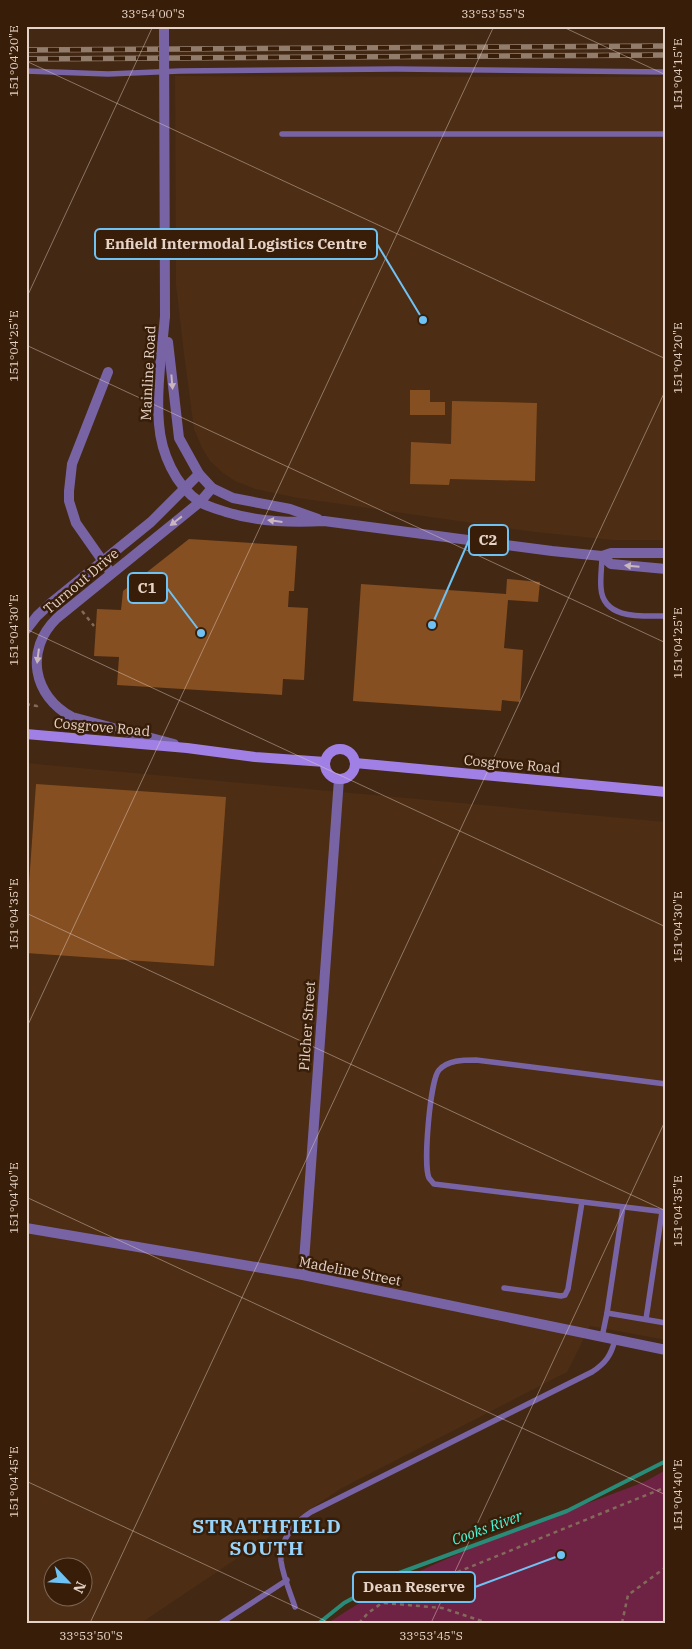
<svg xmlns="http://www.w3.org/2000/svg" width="692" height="1649" viewBox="0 0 692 1649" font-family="'IBM Plex Serif',serif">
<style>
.built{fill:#4d2d13;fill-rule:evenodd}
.green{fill:#6f2344}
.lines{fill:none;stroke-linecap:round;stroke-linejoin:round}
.stream{stroke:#288c79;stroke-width:4}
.building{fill:#864f21}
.path{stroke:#836b5b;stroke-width:2.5;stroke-dasharray:4 4;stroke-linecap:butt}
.service{stroke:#7864a4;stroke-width:5.5}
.minor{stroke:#7864a4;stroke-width:10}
.secondary{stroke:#a180e6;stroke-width:10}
.rail-casing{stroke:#927c6c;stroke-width:5.5}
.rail{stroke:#381e09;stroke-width:4;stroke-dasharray:11;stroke-linecap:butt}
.minor-bridge{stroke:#7864a4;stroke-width:10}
.oneway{fill:#cab7be}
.ticks{fill:none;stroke:#e5d3c7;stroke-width:1;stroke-opacity:0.45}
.labels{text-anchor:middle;stroke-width:5;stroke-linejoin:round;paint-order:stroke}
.street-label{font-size:14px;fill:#e5d3c7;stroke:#381e09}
.water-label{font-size:15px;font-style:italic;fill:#47fddb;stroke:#381e09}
.district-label{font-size:19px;font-weight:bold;letter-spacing:1px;fill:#98d3f9;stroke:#381e09}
.leader{fill:none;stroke:#6fc2f4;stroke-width:2}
.callout-dot{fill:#6fc2f4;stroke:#381e09;stroke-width:2}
.callout{fill:#381e09;stroke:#6fc2f4;stroke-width:2}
.callout-label{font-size:15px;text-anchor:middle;font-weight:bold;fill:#e5d3c7}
.neatline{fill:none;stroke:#e5d3c7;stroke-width:2}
.ticks-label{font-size:12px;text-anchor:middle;fill:#e5d3c7}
</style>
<rect width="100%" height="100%" fill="#432814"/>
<g class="built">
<path d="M175,76L666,77V540H613L535,532L298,498L255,489L235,481L223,473L210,461L202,448L194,429L184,354L176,285Z"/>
<path d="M26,763L666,822V1340L590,1326L567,1372L342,1488L141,1623H26ZM52,1566H82V1596H52Z"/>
</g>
<path class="green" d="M666,1470V1623H328C347,1611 366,1598 387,1587C469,1545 558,1515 644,1482Z"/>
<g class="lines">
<path class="stream" d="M319,1623L344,1603L399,1573L567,1511L666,1461"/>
</g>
<g class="building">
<path d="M410,390H430V402H445V415H410Z"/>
<path d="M452,401L537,403L535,481L450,479L449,485L410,484L411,442L451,444Z"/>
<path d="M189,539L297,546L294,591H289L288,607L308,608L304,680L283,679L282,695L117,685L119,657L94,656L97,609L121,610L123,591Z"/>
<path d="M507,579L540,582L538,602L508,600L504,648L523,650L520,702L502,700L501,711L353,701L361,584L506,594Z"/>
<path d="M36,784L226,797L214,966L26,953V927Z"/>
</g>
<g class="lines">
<g class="path">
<path d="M82,611L94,626"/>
<path d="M26,704L37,706L39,704"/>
<path d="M384,1603L442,1608L488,1623"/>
<path d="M359,1623L368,1613L382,1603L666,1487"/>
<path d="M622,1623L628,1595L666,1567"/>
</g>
<g class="service">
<path d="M26,71L108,74L180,71L396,69L666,72"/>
<path d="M282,134H666"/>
<path d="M602,556C602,566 600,577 601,588C603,620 643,616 666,616"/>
<path d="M666,1084L476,1060C463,1060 448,1060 439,1070C430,1080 423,1165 429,1178C429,1178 433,1183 434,1184L666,1212"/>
<path d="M504,1288L561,1296L565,1295L568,1289L582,1202"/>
<path d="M607,1313L623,1207"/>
<path d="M646,1319L662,1212"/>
<path d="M602,1337L607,1313L666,1323"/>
<path d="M295,1607C290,1592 283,1576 281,1561C279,1540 295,1522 311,1512L592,1372C606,1363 611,1355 615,1340"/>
<path d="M221,1623L287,1580"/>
</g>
<g class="minor">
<path d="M165,316C162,351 156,389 159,424C161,452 175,486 200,502C208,507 217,509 226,512C258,522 290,523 324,521L552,551L602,556L611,553H666"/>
<path d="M168,342L179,438L199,474L212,488L233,498L290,509L318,519"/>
<path d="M108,372L72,464L69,491V501L76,523L111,573"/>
<path d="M602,556L611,564L666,569"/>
<path d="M26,630L37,616L51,603L151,522L199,474"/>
<path d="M174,744L72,717C33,696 24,650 57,618L200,502L212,488"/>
<path d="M26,1228L303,1275L666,1350"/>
<path d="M303,1275L339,779"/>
</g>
<g class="secondary">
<path d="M26,734L187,748L255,757L325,762"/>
<circle cx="340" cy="764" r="15"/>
<path d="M355,763L666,792"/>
</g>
<defs>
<g id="rail">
<path d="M26,50L666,46"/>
<path d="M26,59L666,55"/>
</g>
</defs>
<use href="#rail" class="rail-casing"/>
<use href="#rail" class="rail"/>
<path class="minor-bridge" d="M164,26L165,316"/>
</g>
<defs><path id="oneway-solid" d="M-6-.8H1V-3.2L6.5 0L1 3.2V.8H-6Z" transform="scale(1.25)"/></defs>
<g class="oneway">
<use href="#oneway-solid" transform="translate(172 382) rotate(85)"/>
<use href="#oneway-solid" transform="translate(176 521) rotate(142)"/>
<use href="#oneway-solid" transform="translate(275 521) rotate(-173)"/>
<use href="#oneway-solid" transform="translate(632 566) rotate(-175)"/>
<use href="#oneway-solid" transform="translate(38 656) rotate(97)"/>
</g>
<path class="ticks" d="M561,26L666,75M26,61L666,359M26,299L153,26M26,345L666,643M26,629L666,927M26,913L666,1211M26,1029L494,26M26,1197L666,1495M26,1481L330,1623M90,1623L666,389M431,1623L666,1119"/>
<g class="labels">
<g class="street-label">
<text transform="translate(148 373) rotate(-87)" y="5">Mainline Road</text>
<text transform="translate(81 581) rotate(-40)" y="5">Turnout Drive</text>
<text transform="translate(102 727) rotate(5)" y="5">Cosgrove Road</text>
<text transform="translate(512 764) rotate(5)" y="5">Cosgrove Road</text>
<text transform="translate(307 1026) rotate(-86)" y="5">Pilcher Street</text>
<text transform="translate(350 1271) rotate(11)" y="5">Madeline Street</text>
</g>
<g class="water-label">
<text transform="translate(487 1528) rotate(-20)" y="5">Cooks River</text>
</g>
<g class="district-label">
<text x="267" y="1533">STRATHFIELD<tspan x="267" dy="22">SOUTH</tspan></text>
</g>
</g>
<path class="leader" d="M423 320L377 244M432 625L469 540M201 633L167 588M561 1555L475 1587"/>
<g class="callout-dot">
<circle cx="423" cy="320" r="5"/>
<circle cx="432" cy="625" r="5"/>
<circle cx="201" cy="633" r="5"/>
<circle cx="561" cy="1555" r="5"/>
</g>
<g class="callout">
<rect x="95" y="229" width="282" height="30" rx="5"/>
<rect x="469" y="525" width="39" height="30" rx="5"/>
<rect x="128" y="573" width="39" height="30" rx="5"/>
<rect x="353" y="1572" width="122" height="30" rx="5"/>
</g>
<g class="callout-label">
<text x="236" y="249">Enfield Intermodal Logistics Centre</text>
<text x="488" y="545">C2</text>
<text x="147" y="593">C1</text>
<text x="414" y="1592">Dean Reserve</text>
</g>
<rect width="692" height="1649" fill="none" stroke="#381e09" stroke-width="55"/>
<g transform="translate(68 1582) rotate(115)"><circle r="24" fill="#381e09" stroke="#7d6655"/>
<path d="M0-4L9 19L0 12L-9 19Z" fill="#6fc2f4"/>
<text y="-8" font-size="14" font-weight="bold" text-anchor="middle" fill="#e5d3c7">N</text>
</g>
<rect x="28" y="28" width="636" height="1594" class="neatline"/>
<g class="ticks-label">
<text x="153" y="18">33°54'00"S</text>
<text x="493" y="18">33°53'55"S</text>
<text transform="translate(14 61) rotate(-90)" y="4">151°04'20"E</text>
<text transform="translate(678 74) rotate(-90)" y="4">151°04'15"E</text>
<text transform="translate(14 346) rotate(-90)" y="4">151°04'25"E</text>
<text transform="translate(678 358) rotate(-90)" y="4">151°04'20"E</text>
<text transform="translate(14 630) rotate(-90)" y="4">151°04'30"E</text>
<text transform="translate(678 643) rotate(-90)" y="4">151°04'25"E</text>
<text transform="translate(14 914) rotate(-90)" y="4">151°04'35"E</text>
<text transform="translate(678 927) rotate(-90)" y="4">151°04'30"E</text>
<text transform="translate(14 1198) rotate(-90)" y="4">151°04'40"E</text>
<text transform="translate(678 1211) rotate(-90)" y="4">151°04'35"E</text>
<text transform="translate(14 1482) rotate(-90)" y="4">151°04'45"E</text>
<text transform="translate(678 1495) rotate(-90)" y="4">151°04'40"E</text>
<text x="91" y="1640">33°53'50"S</text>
<text x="431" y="1640">33°53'45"S</text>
</g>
</svg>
